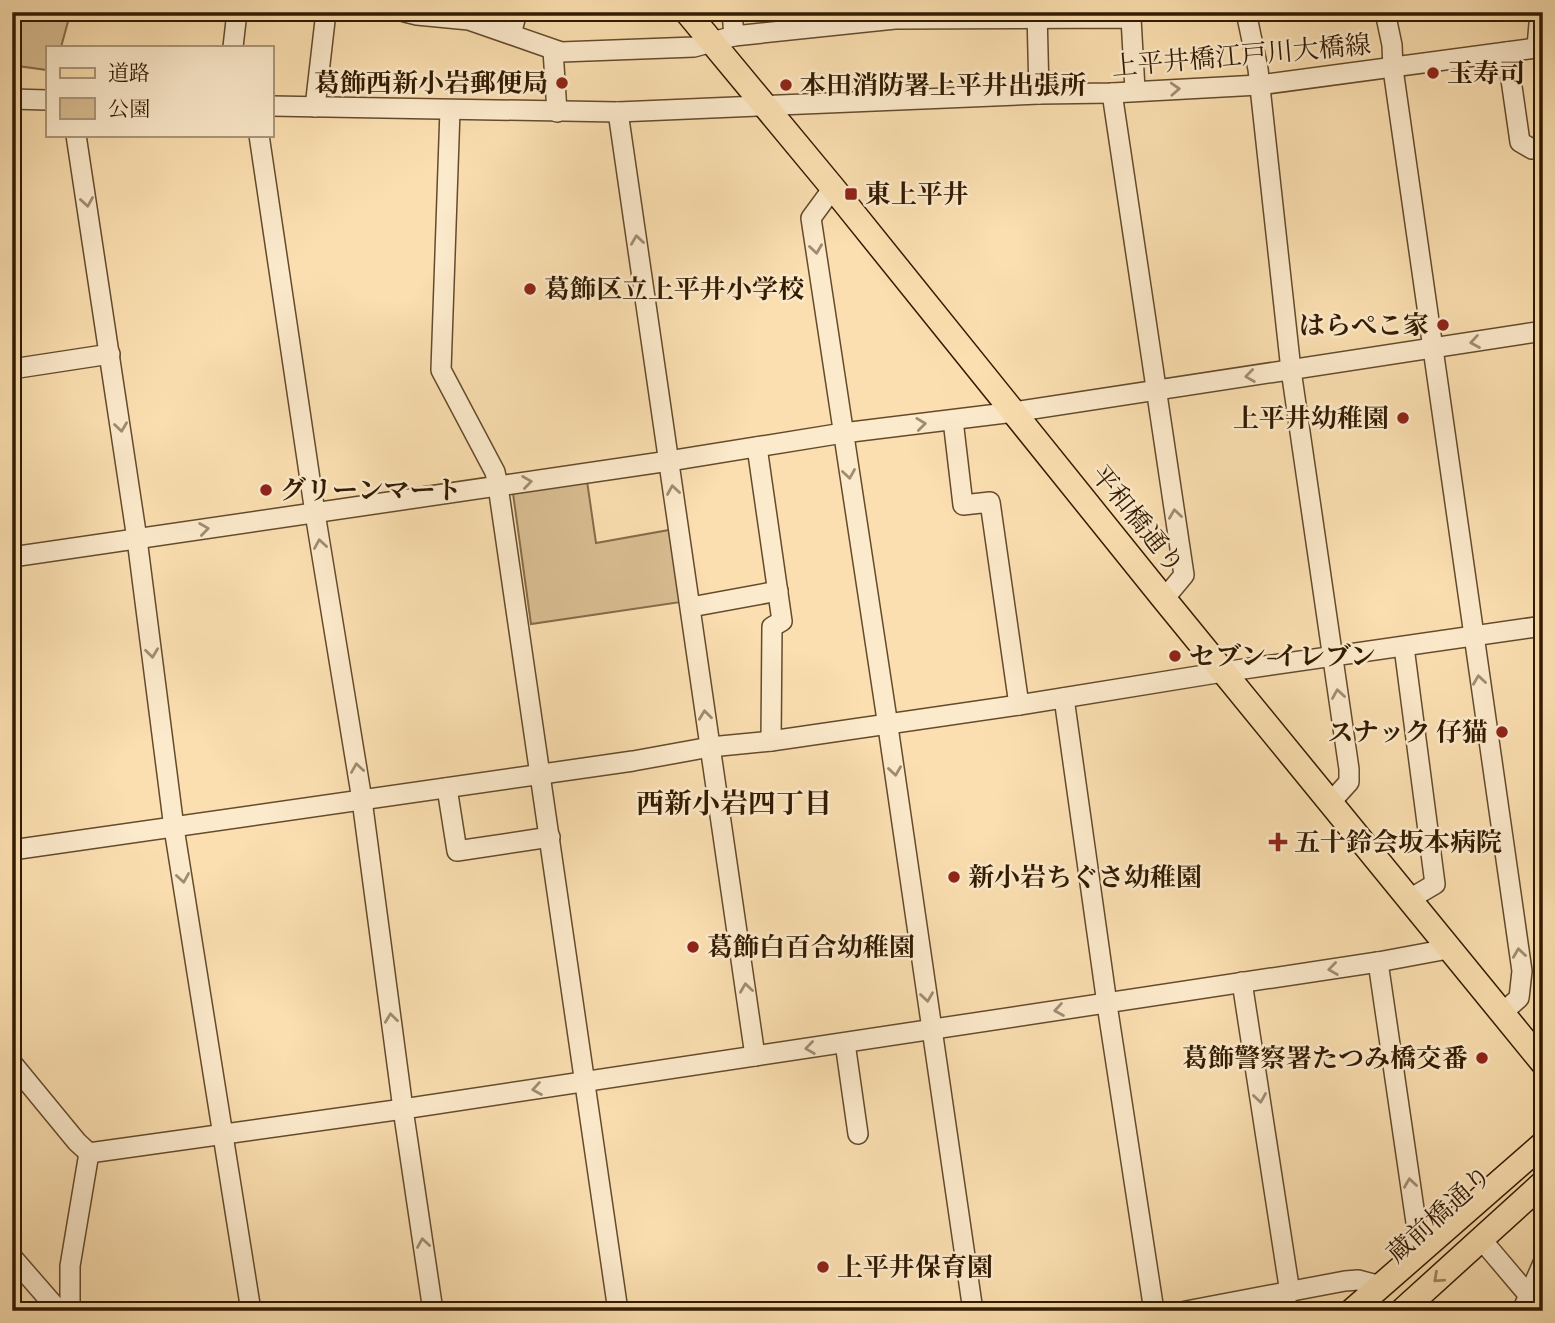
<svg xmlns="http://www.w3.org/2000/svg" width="1555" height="1323" viewBox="0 0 1555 1323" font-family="'IM FELL French Canon','Noto Serif JP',serif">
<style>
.green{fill:#d9be92;stroke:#866c49;stroke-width:2}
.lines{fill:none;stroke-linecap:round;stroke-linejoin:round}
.minor-casing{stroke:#644b2c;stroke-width:22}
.major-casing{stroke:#321a00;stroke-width:27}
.minor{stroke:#fceacc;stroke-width:19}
.major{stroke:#fbdfb0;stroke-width:24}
.oneway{stroke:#a18c70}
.oneway2{stroke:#a18661}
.poi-dot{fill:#8f2418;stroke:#fceacc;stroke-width:2.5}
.labels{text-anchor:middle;stroke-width:5;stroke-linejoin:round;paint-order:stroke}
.street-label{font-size:26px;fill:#321a00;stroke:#fceacc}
.poi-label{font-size:26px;font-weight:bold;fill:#321a00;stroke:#fceacc;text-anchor:start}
.neighbourhood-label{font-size:28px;font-weight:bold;fill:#321a00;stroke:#fceacc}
</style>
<rect width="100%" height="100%" fill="#fbdfb0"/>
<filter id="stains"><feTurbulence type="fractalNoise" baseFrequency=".00286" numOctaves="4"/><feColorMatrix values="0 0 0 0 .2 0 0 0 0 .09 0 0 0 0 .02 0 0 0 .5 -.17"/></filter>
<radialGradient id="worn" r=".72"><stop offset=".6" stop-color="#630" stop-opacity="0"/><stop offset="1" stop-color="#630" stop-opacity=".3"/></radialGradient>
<g class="green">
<path d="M12,12H103V20L69,18L61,47H47V70L18,66L12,35Z"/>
<path d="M586,474L596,543L669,530L681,602L531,624L512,486Z"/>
</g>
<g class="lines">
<defs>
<g id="minor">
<path d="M405,12L417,15L469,20L561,52L694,47L734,36L895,19L1131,18L1135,90"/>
<path d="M732,12L734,36"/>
<path d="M1037,12L1039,94"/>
<path d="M1246,12L1258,69L1291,370L1349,769V782L1330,803"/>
<path d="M1385,12L1392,45L1393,69L1522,971L1519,998L1502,1013"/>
<path d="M511,34L517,12"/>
<path d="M233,47L237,12"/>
<path d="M1537,47L1540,12"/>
<path d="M553,50L557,112"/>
<path d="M1507,52L1520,142L1532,149L1543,148"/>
<path d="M1112,93L1184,575L1164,599"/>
<path d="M12,99L47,100"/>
<path d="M271,106L618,112L1039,94L1112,93L1259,85L1543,47"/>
<path d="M315,107L326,12"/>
<path d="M450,110L441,370L495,472L498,486L618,1311"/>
<path d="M618,112L755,1056"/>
<path d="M76,135L137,539L174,828L251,1311"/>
<path d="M259,135L315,513L362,800L403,1109L433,1311"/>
<path d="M833,188L811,218L886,713L973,1311"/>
<path d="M12,369L110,354"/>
<path d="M953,420L963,505L990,502L1019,705"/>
<path d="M757,447L782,621L772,627L771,741"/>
<path d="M12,557L669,461L843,433L1014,412L1543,331"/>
<path d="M691,607L778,591"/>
<path d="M1404,647L1435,884L1408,900"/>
<path d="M1064,698L1108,1011L1154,1311"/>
<path d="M447,788L457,851L550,837"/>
<path d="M12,850L633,761L710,747L771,741L1019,705L1223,672L1543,626"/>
<path d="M1378,962L1420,1250"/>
<path d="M1242,982L1290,1293"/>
<path d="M845,1043L858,1134"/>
<path d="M12,1063L77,1142L89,1153L403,1109L1378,962L1448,949"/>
<path d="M1481,1239L1542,1311"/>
<path d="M12,1257L59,1311"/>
<path d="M70,1311V1266L89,1153"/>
<path d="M1186,1311L1345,1281L1358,1280L1381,1286"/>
<path d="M1522,1311L1543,1263"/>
</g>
<g id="major">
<path d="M687,12L833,188L1164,599L1543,1063"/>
<path d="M1352,1311L1543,1144"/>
<path d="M1402,1311L1543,1183"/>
</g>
</defs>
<use href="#minor" class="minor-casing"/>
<use href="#major" class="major-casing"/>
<use href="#minor" class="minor"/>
<use href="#major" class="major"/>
</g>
<defs><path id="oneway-chevron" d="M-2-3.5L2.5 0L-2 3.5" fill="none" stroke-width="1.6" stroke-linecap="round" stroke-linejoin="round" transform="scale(1.75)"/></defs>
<g class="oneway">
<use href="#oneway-chevron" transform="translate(1175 89) rotate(-3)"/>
<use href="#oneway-chevron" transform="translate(87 202) rotate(81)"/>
<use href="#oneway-chevron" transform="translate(637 240) rotate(-98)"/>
<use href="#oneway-chevron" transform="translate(816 249) rotate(82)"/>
<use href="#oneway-chevron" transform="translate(1475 342) rotate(171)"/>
<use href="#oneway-chevron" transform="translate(1250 376) rotate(172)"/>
<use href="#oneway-chevron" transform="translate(921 424) rotate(-7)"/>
<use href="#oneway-chevron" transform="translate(121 427) rotate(82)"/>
<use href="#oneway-chevron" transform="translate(849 474) rotate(81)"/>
<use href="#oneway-chevron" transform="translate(527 482) rotate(-8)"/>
<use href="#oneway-chevron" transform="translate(673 490) rotate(-99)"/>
<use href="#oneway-chevron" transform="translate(1175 514) rotate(-98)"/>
<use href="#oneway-chevron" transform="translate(204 529) rotate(-8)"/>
<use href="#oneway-chevron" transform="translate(320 544) rotate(-99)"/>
<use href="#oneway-chevron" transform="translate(152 653) rotate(83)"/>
<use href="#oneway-chevron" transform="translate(1479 680) rotate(-98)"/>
<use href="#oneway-chevron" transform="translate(1338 694) rotate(-99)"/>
<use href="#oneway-chevron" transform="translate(705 715) rotate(-97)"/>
<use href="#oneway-chevron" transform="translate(357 768) rotate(-99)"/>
<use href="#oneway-chevron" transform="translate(895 771) rotate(82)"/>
<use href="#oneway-chevron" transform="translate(183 878) rotate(81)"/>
<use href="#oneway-chevron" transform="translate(1519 953) rotate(-98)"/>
<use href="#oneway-chevron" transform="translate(1333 969) rotate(172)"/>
<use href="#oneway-chevron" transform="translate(746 988) rotate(-98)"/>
<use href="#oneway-chevron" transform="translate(927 997) rotate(82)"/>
<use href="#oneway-chevron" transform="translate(1059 1010) rotate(171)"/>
<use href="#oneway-chevron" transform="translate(391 1018) rotate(-97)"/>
<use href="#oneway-chevron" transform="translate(810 1048) rotate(172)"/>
<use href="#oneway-chevron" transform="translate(537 1089) rotate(171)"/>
<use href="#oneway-chevron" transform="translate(1260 1098) rotate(81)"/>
<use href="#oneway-chevron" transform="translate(1410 1183) rotate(-98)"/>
<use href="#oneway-chevron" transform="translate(423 1243) rotate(-99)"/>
</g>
<use class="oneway2" href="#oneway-chevron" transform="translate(1438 1278) rotate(138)"/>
<g class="poi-dot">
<circle cx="1433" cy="73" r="7"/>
<circle cx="562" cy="83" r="7"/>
<circle cx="786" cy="85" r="7"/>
<rect x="844" y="187" width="14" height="14" rx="3.5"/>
<circle cx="530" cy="289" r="7"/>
<circle cx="1443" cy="325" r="7"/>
<circle cx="1403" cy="418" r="7"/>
<circle cx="266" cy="490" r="7"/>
<circle cx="1175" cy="656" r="7"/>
<circle cx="1502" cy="732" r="7"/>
<path d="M1274.5 831.5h7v7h7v7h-7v7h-7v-7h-7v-7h7z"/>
<circle cx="954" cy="877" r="7"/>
<circle cx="693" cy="947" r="7"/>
<circle cx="1482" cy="1058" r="7"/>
<circle cx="823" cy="1267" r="7"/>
</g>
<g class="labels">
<g class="street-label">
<text transform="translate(1241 55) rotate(-5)" y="9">上平井橋江戸川大橋線</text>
<text transform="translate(1138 519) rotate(51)" y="9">平和橋通り</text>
<text transform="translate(1439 1214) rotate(-42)" y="9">蔵前橋通り</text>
</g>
<g class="poi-label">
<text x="1447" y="82">玉寿司</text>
<text x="548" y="92" text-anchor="end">葛飾西新小岩郵便局</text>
<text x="800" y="94">本田消防署上平井出張所</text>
<text x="865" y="203">東上平井</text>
<text x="544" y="298">葛飾区立上平井小学校</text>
<text x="1429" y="334" text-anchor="end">はらぺこ家</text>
<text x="1389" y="427" text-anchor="end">上平井幼稚園</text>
<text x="280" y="499">グリーンマート</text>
<text x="1189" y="665">セブン-イレブン</text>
<text x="1488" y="741" text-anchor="end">スナック 仔猫</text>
<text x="1294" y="851">五十鈴会坂本病院</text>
<text x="968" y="886">新小岩ちぐさ幼稚園</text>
<text x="707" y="956">葛飾白百合幼稚園</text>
<text x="1468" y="1067" text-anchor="end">葛飾警察署たつみ橋交番</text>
<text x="837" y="1276">上平井保育園</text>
</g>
<g class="neighbourhood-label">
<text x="734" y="813">西新小岩四丁目</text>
</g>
</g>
<rect width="1555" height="1323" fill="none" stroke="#fbdfb0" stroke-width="42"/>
<rect x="14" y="14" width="1527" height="1295" fill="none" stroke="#321a00" stroke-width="3.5"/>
<rect x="21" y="21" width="1513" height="1281" fill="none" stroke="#321a00" stroke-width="2"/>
<rect x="46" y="46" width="228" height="91" fill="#fceacc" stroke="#ab977a" stroke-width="2"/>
<rect x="60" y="68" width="35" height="10" fill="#fbdfb0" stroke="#ab977a" stroke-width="2"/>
<text x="108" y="80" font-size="21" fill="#321a00">道路</text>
<rect x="60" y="98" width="35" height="21" fill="#d9be92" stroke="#ab977a" stroke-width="2"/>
<text x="108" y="116" font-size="21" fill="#321a00">公園</text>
<rect width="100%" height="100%" filter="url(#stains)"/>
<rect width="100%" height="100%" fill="url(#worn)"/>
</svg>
